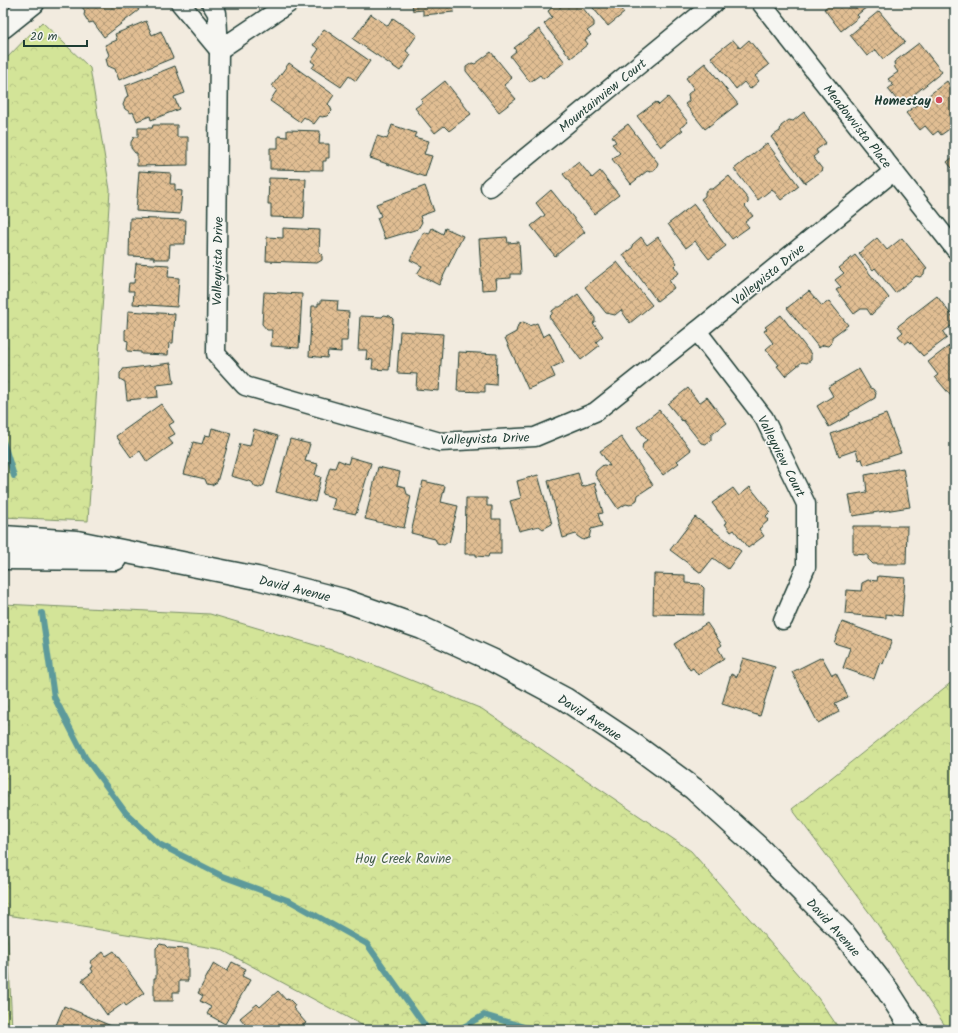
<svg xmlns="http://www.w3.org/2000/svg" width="958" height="1033" viewBox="0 0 958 1033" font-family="Kalam,sans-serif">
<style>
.forest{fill:url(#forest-crowns);stroke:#799066}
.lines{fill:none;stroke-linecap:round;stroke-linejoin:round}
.stream{stroke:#5d9a9b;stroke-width:6}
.building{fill:url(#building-cross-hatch);stroke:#1f3d34}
.minor-casing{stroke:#1f3d34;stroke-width:21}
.secondary-casing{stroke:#1f3d34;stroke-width:25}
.minor{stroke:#f6f6f2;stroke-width:18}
.secondary{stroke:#f6f6f2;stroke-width:22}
.poi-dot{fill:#d1495b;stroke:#f6f6f2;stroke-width:1.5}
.labels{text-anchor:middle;stroke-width:3.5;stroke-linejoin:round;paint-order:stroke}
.street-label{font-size:13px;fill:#1f3d34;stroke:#f6f6f2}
.poi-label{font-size:13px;font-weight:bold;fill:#1f3d34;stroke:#f6f6f2;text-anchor:end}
.park-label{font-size:13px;fill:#435e48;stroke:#f6f6f2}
</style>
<defs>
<pattern id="forest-crowns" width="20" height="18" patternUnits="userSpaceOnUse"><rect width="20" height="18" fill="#d3e498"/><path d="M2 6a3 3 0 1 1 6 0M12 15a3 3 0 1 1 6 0" fill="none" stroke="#b5c484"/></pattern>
<pattern id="building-cross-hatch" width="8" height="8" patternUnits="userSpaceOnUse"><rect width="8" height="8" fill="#e1be93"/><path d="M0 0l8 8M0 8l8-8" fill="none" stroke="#b69c79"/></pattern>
</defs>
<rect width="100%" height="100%" fill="#f2ebdf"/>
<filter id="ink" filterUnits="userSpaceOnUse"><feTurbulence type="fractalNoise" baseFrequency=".025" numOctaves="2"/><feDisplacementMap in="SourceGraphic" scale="8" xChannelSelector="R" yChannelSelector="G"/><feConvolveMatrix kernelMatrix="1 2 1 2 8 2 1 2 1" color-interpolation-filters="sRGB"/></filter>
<g filter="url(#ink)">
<g class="forest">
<path d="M42,22L90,68L110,190L88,521L3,517V62Z"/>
<path d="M3,604L210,614L352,656L482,709L691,851L818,998L840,1030H371L220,949L7,915L12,1030H3Z"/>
<path d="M953,681L955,683V1030H948L874,919L792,809Z"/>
</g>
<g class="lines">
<g class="stream">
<path d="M3,441L14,476"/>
<path d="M42,613L54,697L85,757L126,813L159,844L222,876L290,901L367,944L428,1030"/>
<path d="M458,1030L484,1015L534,1030"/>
</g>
</g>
<g class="building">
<path d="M79,3H134L139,10L104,37L93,22L89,23L84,15L85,11Z"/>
<path d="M412,3H453L454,12L423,15V10L413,11Z"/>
<path d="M557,3L560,7L565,3L567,6L570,3H579L594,22V26L587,31L591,35L585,40L588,44L571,58L544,24L552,17L548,11Z"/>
<path d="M589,3H616L624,13L608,26Z"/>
<path d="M832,3H872L857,15L859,17L841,31L824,9Z"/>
<path d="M879,11L905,42L883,59L876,50L867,56L850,35Z"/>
<path d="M371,14L388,26L393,18L417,35L406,51L411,55L400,71L353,39Z"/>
<path d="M146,21L152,35L161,31L173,58L119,80L115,69L108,66L106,59L109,55L105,45L117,40L115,34Z"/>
<path d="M324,29L370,61L356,81L349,76L341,87L312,68L315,64L311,61L319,49L313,45Z"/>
<path d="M539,29L565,62L543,79L540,75L530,82L510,56L516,51L514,48Z"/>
<path d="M733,40L740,48L749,40L769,65L755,76L759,81L750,89L744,82L736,89L711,57Z"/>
<path d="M919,43L942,72L901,105L888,89L893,85L888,79L898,72L895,68L894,62Z"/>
<path d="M491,52L512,78L504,85L516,99L499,112L466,71V67L472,63L475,64Z"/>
<path d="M289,63L334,95L328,104L330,106L332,111L327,116L322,117L320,116L314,124L304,117L300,122L270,101L277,90L272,86Z"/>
<path d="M705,63L738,104L705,129L685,104L689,101L688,94L694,89L686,78Z"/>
<path d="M175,66L185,93L174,97L179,109L151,120L150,116L137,121L133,112L131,113L125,109L123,105L126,97L128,96L125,86Z"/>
<path d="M445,81L471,114L449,131L444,126L435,133L415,108L423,102L421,100Z"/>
<path d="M947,81L951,87L955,84V125L941,135L938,131L933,135L925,126L920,130L906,113Z"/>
<path d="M668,97L688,122L680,128L683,130L661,147L637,116L656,102L659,105Z"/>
<path d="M804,112L826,143L816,150L818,153L813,157L823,170L805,183L771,137L780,131L781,126L789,120L793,121Z"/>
<path d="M628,124L658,163L656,168L651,172L647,171L631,184L612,159L620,153L612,144L616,142L612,136Z"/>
<path d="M153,125H177V137H188V165L137,166V153H135L131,148V142L134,137H138V128H152Z"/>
<path d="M392,125L416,133L414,137L429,141L424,154L432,156L425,177L370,158L377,136L387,139Z"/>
<path d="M287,130L320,131L319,144H329V158H326V161H323V170L270,169V148H278V136L287,137Z"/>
<path d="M767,143L799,186L781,200L772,189L758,200L734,169Z"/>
<path d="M955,155V172L947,162Z"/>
<path d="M579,162L592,178L600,171L619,195L594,214L563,174Z"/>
<path d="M139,171L171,173L170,184H175V190L182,191L180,214L136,211Z"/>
<path d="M729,176L748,199V203L745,206L753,216L745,222L749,227L732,239L701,199L705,196V192L709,189H713Z"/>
<path d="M269,178L306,179L304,218L271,217V204H268Z"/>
<path d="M425,186L434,211L420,216L422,222L418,229L385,239L377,218L381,216L376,204Z"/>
<path d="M551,190L585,232L555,256L531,226L545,215L536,203Z"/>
<path d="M694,204L726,246L709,259L695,241L686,248L668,224Z"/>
<path d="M130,218L186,220L185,244H170L169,259H154V257L129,256Z"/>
<path d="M283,228L320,230L319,252L322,255V260L317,263L266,261L267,237L283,238Z"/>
<path d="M432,228L443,234L445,228L463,236L439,285L417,274L422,266L410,260L424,232L429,234Z"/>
<path d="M507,237L508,243L519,242L521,274H511V278L496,279L497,289L482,290L479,239Z"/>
<path d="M641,237L647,245L658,237L677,263L674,266L679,273L669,280L674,288L657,301L623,255L633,247L632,245Z"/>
<path d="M877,238L887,250L902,238L927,269L925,270L924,274L920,277L916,276L895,293L875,268L873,270L859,253Z"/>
<path d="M855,255L889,298L871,315L867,309H861L854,314L836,290L841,287L835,280L844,273L839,268Z"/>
<path d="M617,262L652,305L630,323L621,310L615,315L606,313L585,287Z"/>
<path d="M136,263L169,265L168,277L179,278L177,307L133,304L134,291H128L129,283H134Z"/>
<path d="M809,291L822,306L829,301L848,325L832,337V342L828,346L823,345L819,348L787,308Z"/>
<path d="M264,292L302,294L299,348L271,346L272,330H267L262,324Z"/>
<path d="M578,294L595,318V322L593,323L603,336L596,342L599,346L581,360L549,317L552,314V311L557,307H560Z"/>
<path d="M937,296L955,320V323L943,332L947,338L923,356L909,341L905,344L898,336L903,332L898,326Z"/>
<path d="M321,300L338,301L337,311L349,312L347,341H341V352L328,351L327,358L309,356L312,306H318V303H321Z"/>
<path d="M128,311L175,314L173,343H169L168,355L141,354V352L127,351L128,341L125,340V330L127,328Z"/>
<path d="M384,315L390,316L393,319L389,370L372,369L373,360L366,359L367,350H358L360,316L382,317Z"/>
<path d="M781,315L811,354V360L807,363L802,362L785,376L777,366L779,365L766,349L773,343L764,331L767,329L765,327Z"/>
<path d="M523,322L528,324L529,326L537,323L543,337L550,333L564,362L551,368L555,377L528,389L505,338L516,332L518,325Z"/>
<path d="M400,331L443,334L439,391L416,389L417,374L397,373Z"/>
<path d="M953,343L955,346V393L951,396L935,377L938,375L928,362Z"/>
<path d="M459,352L497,354L496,385L485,384V392L457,391Z"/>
<path d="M171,363L174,383L157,385L158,397L127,400L125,382L120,379V373L123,370V369Z"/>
<path d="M859,369L870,388L873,389L876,393L875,398L849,413L850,415L829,427L817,406L833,396L828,387Z"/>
<path d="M688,388L699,403L707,397L727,423L711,435V440L706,444L701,443L683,420L682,421L668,404Z"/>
<path d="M161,404L174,422L169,425L175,434L168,438L173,444L147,462L140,451L131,457L116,436Z"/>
<path d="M659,410L691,450L677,461L679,463L663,475L642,449L643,443L647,440L637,427Z"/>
<path d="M886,414L901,453L864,465L862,459L859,460L856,450L839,456L831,434Z"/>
<path d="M212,428L231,433L217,482L212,485L207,484L205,479L184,474L193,442L202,444L205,435L210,436Z"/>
<path d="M254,429L278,436L264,485L259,488L255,487L252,482L231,476L240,444L250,446Z"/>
<path d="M621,437L653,485L638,495L637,500L630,505L626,504L618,509L595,475L596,471L603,465L610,466L600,451Z"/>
<path d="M290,439L310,444L305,461L318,464L315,475L321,477L315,502L276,492Z"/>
<path d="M350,457L371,463L356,514L332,509L335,498L322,494L330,467L335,468L338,460L348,464Z"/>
<path d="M378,467L400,472L397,485L405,487L407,494L411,496L404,528L365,519Z"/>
<path d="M903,468L910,507L853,516L849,495L867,492L865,475Z"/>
<path d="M578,473L582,487L595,483L603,513L598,514L602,526L591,529L589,538L583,540L577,536L576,534L563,538L548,481Z"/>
<path d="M538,475L552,524L543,529L539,526L519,531L510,501L521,498L517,481Z"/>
<path d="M423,481L445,486L441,502L458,506L449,543L448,542L444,545L437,543L435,539L411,533Z"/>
<path d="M750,487L770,512L766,516L769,520L759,529L764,536L748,548L734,530L731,532L725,524L727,523L712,503L733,488L739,496Z"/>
<path d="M466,498H487V506H492V519H501V554H489L488,557L476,556V554H465Z"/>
<path d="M695,517L741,551L728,569L713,558L701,573L670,550Z"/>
<path d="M853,526H907L906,564H873L868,559V555L853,554Z"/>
<path d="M654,574L685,575V583L700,584L704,588L703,615L653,614Z"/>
<path d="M878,576L905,578L902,616L886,614V618L845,614L847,590L861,591L862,583L868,580L877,581Z"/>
<path d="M842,622L892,640L883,664L880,662L874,679L843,668L850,648L834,643Z"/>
<path d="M707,623L722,645L718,648L724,659L698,675L693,668L690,670L674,644Z"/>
<path d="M822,657L832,675L836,673L848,697L835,703L839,712L818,723L792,672Z"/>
<path d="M743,658L775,667L760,716L722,704L731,674L737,677Z"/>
<path d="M160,944L165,945L168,948L188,949V981H179V992H173V1001H154V978H156V948Z"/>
<path d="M114,951L144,993L126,1006L124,1003L107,1015L82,980L93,972L91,968L93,967L90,962L103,952L106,956Z"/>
<path d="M232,962L246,969L242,976L250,980L225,1024L207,1014L211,1007L200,1001L203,996L198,993L214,963L227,971Z"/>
<path d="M278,991L286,1000L287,999L290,1000L295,1005L293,1008L306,1023L298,1030H250L240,1018L257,1004L260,1007Z"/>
<path d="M64,1006L116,1028L115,1030H54Z"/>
</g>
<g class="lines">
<defs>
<g id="minor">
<path d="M180,3L219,50"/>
<path d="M211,3L217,13L219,50L216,354L245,386L440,442L535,437L595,412L697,331L894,171"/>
<path d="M761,3L955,249"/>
<path d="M219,50L289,3"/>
<path d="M490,187L714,3"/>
<path d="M697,331L764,418L806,504V567L783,620"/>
</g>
<g id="secondary">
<path d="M3,27L33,3"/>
<path d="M3,537L77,542L257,578L343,600L422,628L492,660L565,699L637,747L694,789L759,848L844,934L888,991L913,1030"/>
<path d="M3,558L115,559"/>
</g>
</defs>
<use href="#minor" class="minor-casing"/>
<use href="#secondary" class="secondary-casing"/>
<use href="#minor" class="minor"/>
<use href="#secondary" class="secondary"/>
</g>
</g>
<circle class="poi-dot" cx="939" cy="100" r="4"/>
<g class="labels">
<g class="street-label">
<text transform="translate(602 95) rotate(-39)" y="5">Mountainview Court</text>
<text transform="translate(858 126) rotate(52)" y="5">Meadowvista Place</text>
<text transform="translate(217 261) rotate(-89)" y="5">Valleyvista Drive</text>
<text transform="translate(768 274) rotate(-39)" y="5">Valleyvista Drive</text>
<text transform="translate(485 438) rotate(-2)" y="5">Valleyvista Drive</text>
<text transform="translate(782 456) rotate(63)" y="5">Valleyview Court</text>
<text transform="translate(295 588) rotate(14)" y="5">David Avenue</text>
<text transform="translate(590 717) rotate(33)" y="5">David Avenue</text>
<text transform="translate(834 927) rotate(48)" y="5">David Avenue</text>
</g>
<g class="poi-label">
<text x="931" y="105">Homestay</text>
</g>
<g class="park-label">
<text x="403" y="863">Hoy Creek Ravine</text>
</g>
</g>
<rect width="958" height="1033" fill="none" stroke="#f6f6f2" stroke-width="16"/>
<rect x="8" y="8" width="942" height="1017" fill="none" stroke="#1f3d34" stroke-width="1.5" filter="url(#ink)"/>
<path d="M24 40v6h63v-6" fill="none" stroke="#1f3d34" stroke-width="2"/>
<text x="30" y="40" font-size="12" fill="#1f3d34" stroke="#f6f6f2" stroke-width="3" paint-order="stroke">20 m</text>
</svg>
